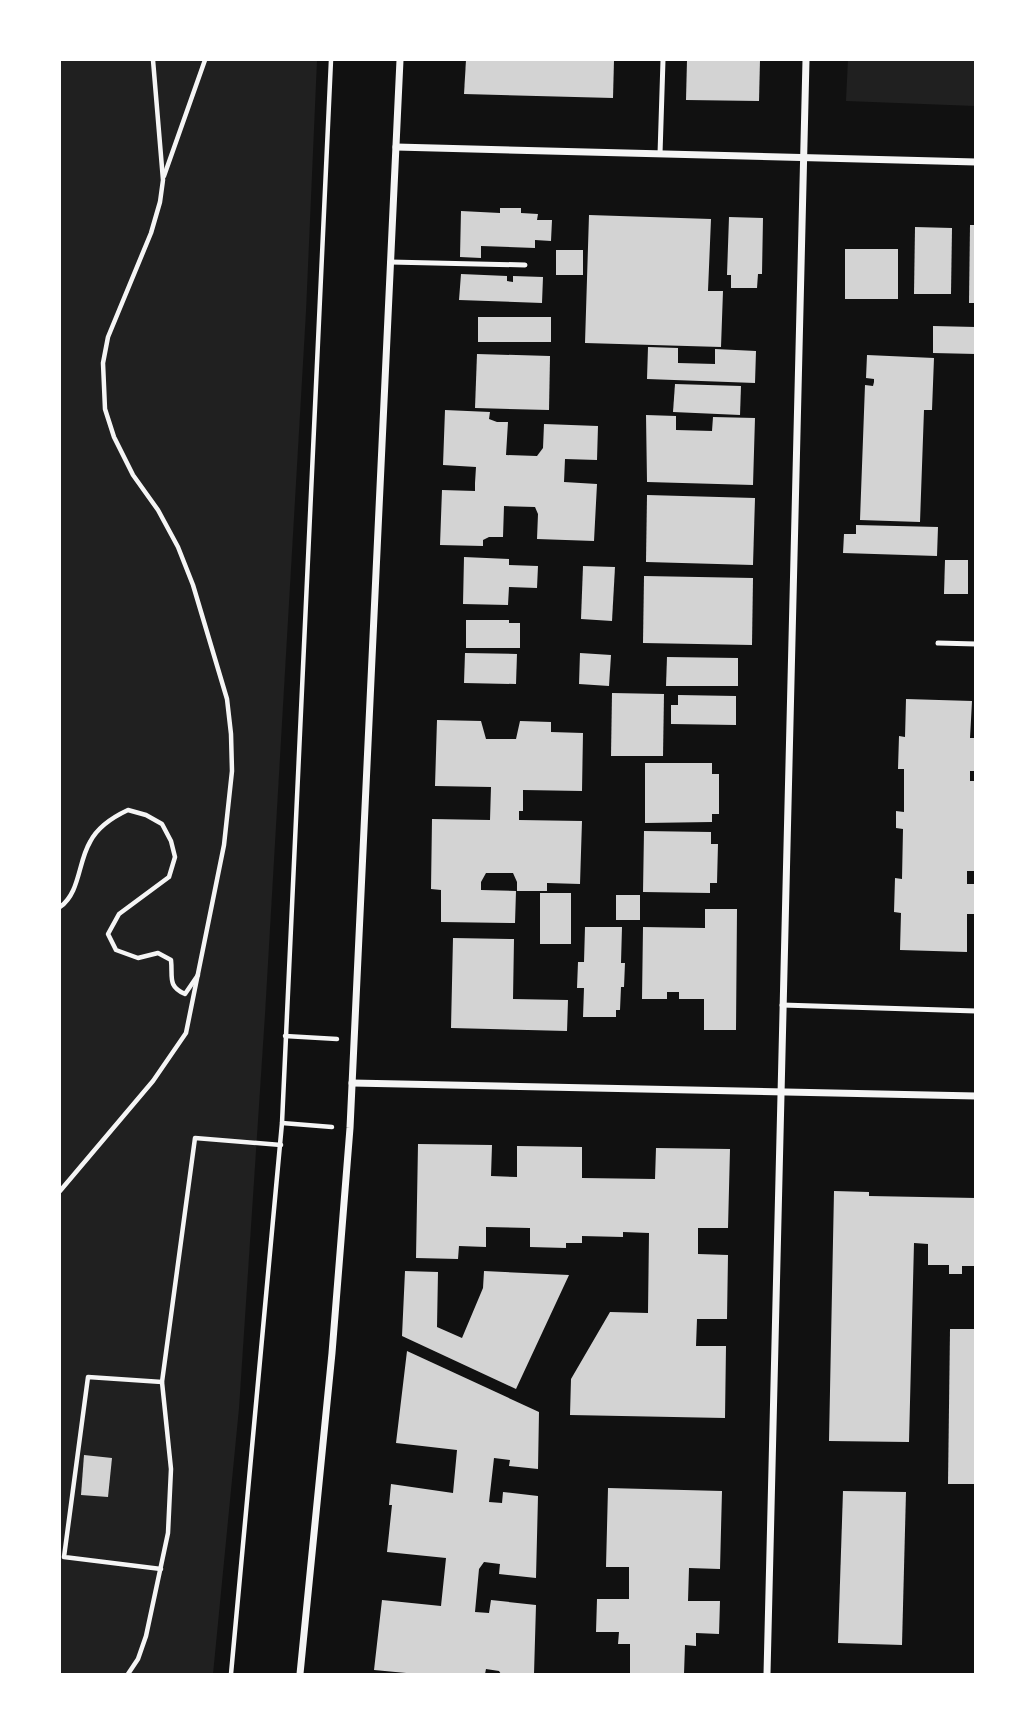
<svg xmlns="http://www.w3.org/2000/svg" width="1035" height="1734" viewBox="0 0 1035 1734" font-family="'Archivo Narrow',sans-serif">
<style>
.green{fill:#202020}
.building{fill:#d3d3d3}
.lines{fill:none;stroke-linecap:round;stroke-linejoin:round}
.path{stroke:#f5f5f5;stroke-width:4.5}
.service{stroke:#f5f5f5;stroke-width:5}
.minor{stroke:#f5f5f5;stroke-width:7}
</style>
<rect width="100%" height="100%" fill="#111"/>
<g class="green">
<path d="M60,60H317L306,311L265,1014L239,1408L213,1674H60Z"/>
<path d="M848,60H975V106L846,101Z"/>
</g>
<g class="building">
<path d="M466,60H614L613,98L464,94Z"/>
<path d="M687,60H760L759,101L686,100Z"/>
<path d="M500,208H521V213L538,214L537,220H552L551,241L535,240V248L481,246V258L460,257L461,211L500,213Z"/>
<path d="M589,215L711,219L708,291H723L721,347L585,343Z"/>
<path d="M729,217L763,218L762,274H758L757,288H731V275H727Z"/>
<path d="M970,225H976V303H969Z"/>
<path d="M915,227L952,228L951,294H914Z"/>
<rect x="845" y="249" width="53" height="50"/>
<rect x="556" y="250" width="27" height="25"/>
<path d="M461,274L507,276V281L513,282V276L543,277L542,303L459,300Z"/>
<rect x="478" y="317" width="73" height="25"/>
<path d="M933,326L976,327V354L933,353Z"/>
<path d="M648,347L678,348V363L715,364V349L756,351L755,383L647,379Z"/>
<path d="M477,354L550,356L549,410L475,408Z"/>
<path d="M867,355L934,358L932,410H924L920,522L860,520L865,385L873,386L874,382V379L866,378Z"/>
<path d="M675,384L741,386L740,415L673,412Z"/>
<path d="M445,410L490,412L489,419L497,422H508L506,455L537,456L543,448L544,424L598,426L597,460L565,459L564,482L597,484L594,541L537,539L538,514L535,507L504,506L503,537H489L483,540V546L440,545L442,490L475,491V483L476,467L443,465Z"/>
<path d="M646,415L676,416V430L712,431L713,417L755,418L753,485L647,482Z"/>
<path d="M647,495L755,498L753,565L646,562Z"/>
<path d="M856,525L938,527L937,556L843,553L844,534H856Z"/>
<path d="M464,557L509,559V565L538,566L537,588L509,587L508,605L463,604Z"/>
<path d="M945,560H968V594H944Z"/>
<path d="M583,566L615,567L612,621L581,619Z"/>
<path d="M644,576L753,578L752,645L643,643Z"/>
<path d="M466,620H509V623H520V648H466Z"/>
<path d="M465,653L517,654L516,684L464,683Z"/>
<path d="M580,653L611,655L609,686L579,684Z"/>
<path d="M667,657L738,658V686H666Z"/>
<path d="M612,693L664,694L663,756H611Z"/>
<path d="M678,695L736,696V725L671,724V705H678Z"/>
<path d="M906,699L972,701L970,738H976V771H970V781H976V871H967V884H975L974,914H967V952L900,950L901,913L894,912L895,878L902,879L903,829L896,828V811L904,812V769H898L899,736L905,737Z"/>
<path d="M437,720L481,721L486,739H516L520,721L551,722V732L583,733L582,791L523,790V811H519V820L582,821L580,884L547,883V891H517V882L513,873H486L481,882V890L516,891L515,923L441,922V890L431,889L432,819L490,820L491,787L435,786Z"/>
<path d="M645,763H712V774H719V814H712V822L645,823Z"/>
<path d="M644,831L711,832V844H718L717,883H710V893L643,892Z"/>
<rect x="540" y="893" width="31" height="51"/>
<rect x="616" y="895" width="24" height="25"/>
<path d="M705,909H737L736,1030H704V999H679V992H667V999H642L643,927L705,928Z"/>
<path d="M585,927H622L621,963H625L624,987H621L620,1010H616V1017H583L584,988H577L578,962H584Z"/>
<path d="M453,938L514,939L513,999L568,1000L567,1031L451,1028Z"/>
<path d="M418,1144L492,1145L491,1176L517,1177V1146L582,1147V1178L655,1179L656,1148L730,1149L728,1228H698V1254L728,1255L727,1319H697L696,1346H726L725,1418L570,1415L571,1379L610,1312L648,1313L649,1233L623,1232V1237L582,1236V1243H566V1248L530,1247V1228L486,1227V1247L459,1246L458,1259L416,1258Z"/>
<path d="M834,1191L869,1192V1196L976,1198V1266H962V1274H949V1265H928V1244L914,1243L909,1442L829,1441Z"/>
<path d="M405,1271L438,1272L437,1327L462,1338L483,1288L484,1271L569,1275L516,1389L402,1336Z"/>
<path d="M950,1329H976V1484H948Z"/>
<path d="M407,1351L539,1412L538,1469L509,1466L510,1460L494,1458L489,1502L502,1503L503,1492L538,1496L536,1578L499,1574L500,1564L484,1562L479,1569L475,1612L489,1613L491,1600L536,1605L534,1674H501L499,1671L486,1669L485,1674H417L374,1670L382,1600L441,1606L446,1558L387,1552L392,1505H389L391,1484L453,1493L457,1450L396,1443Z"/>
<path d="M84,1455L112,1458L108,1497L81,1495Z"/>
<path d="M608,1488L722,1491L720,1569L689,1568L688,1601H720L719,1634L696,1633V1646L685,1645L684,1674H630V1644H618L619,1632H596L597,1599H629V1567H606Z"/>
<path d="M843,1491L906,1492L902,1645L838,1643Z"/>
</g>
<g class="lines">
<g class="path">
<path d="M164,176L205,60"/>
<path d="M60,907C80,893 78,862 90,842C98,826 113,817 128,810L146,815L162,824L171,841L175,857L169,877L119,914L108,934L116,950L138,958L158,953L171,960C173,977 167,986 185,994L198,975"/>
<path d="M285,1036L337,1039"/>
<path d="M282,1123L332,1127"/>
<path d="M60,1191L153,1081L186,1033L224,845L232,771L231,734L227,699L193,585L178,547L158,510L133,475L114,437L105,409L103,363L108,337L151,233L160,202L163,180L153,60"/>
<path d="M161,1569L64,1557L88,1377L162,1382"/>
<path d="M128,1674L138,1659L146,1636L168,1533L171,1469L162,1382L195,1138L281,1145"/>
<path d="M231,1674L282,1123L331,60"/>
</g>
<g class="service">
<path d="M660,154L663,60"/>
<path d="M390,262L525,265"/>
<path d="M938,643L976,644"/>
<path d="M782,1005L976,1011"/>
</g>
<g class="minor">
<path d="M396,147L976,162"/>
<path d="M352,1083L976,1096"/>
<path d="M300,1674L332,1353L350,1128L400,60"/>
<path d="M767,1674L806,60"/>
</g>
</g>
<rect width="1035" height="1734" fill="none" stroke="#ffffff" stroke-width="122"/>
</svg>
